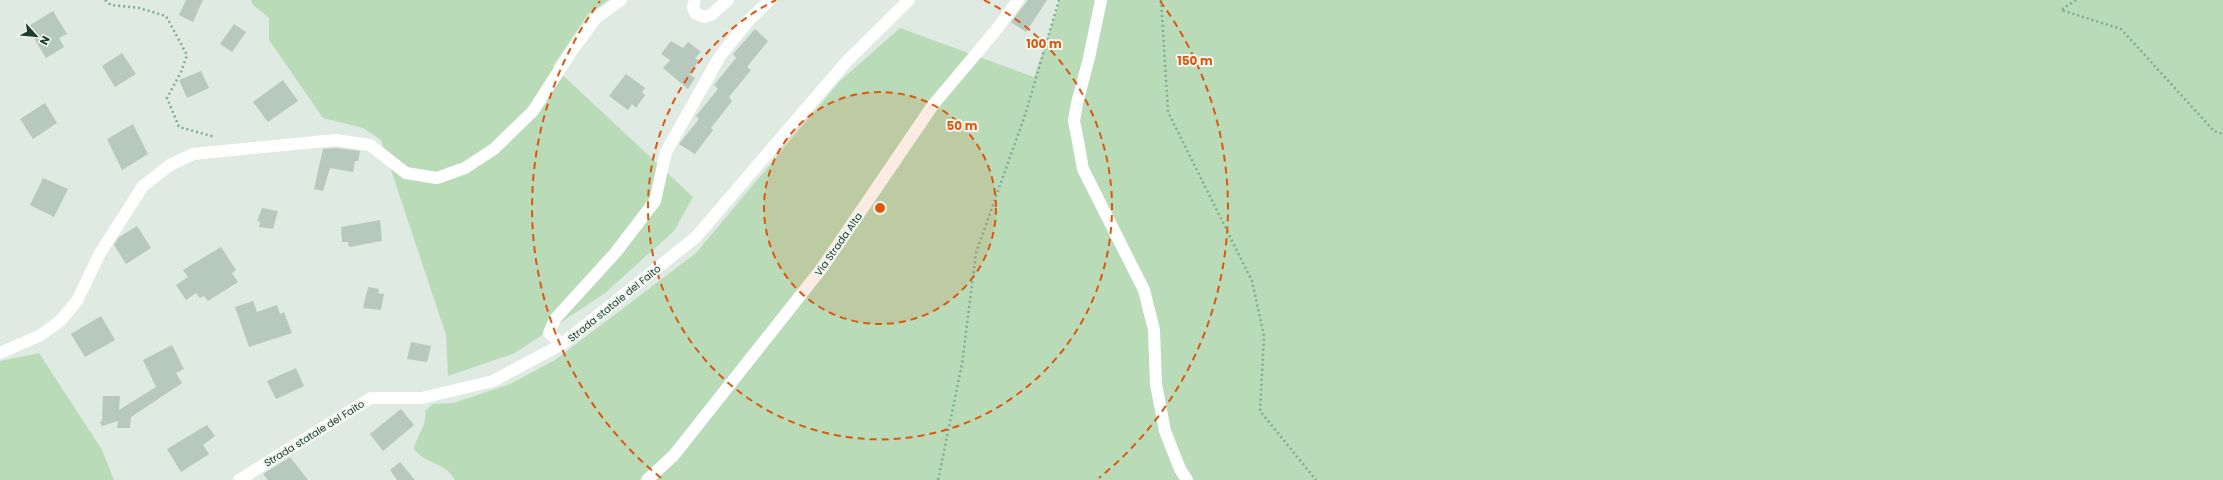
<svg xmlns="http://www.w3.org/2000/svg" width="2223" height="480" viewBox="0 0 2223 480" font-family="Poppins,sans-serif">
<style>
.green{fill:#b9dbb8}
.building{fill:#b7c8bc}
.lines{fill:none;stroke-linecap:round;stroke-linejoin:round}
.path{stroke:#7fad91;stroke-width:2.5;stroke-dasharray:2 3;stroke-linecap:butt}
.minor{stroke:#fff;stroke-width:12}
.tertiary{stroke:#fff;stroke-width:12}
.ring{fill:none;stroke:#de570e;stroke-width:2;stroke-dasharray:7 5}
.labels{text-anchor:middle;stroke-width:4;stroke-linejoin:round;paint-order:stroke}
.street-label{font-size:10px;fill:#203a2b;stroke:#eff7f1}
.centre{fill:#de570e;stroke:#eff7f1;stroke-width:2}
.ring-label{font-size:12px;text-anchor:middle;font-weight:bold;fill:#de570e;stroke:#eff7f1;stroke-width:4;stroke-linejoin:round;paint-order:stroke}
</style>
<rect width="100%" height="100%" fill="#dfeae2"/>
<g class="green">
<path d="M251,0H609L588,14L553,66L693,197L674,231L605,293L515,353L448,376L446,335L381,140L363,128L323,118L269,40V18L253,5Z"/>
<path d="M1060,0H2223V480H455C446,462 426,465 414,449C417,434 427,427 425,411L433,404L453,403L510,384L555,360L696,253L840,81L900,28L1034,77Z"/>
<path d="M39,353L102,450L114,480H0V361Z"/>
</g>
<g class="building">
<path d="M186,0H203L193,22L179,15Z"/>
<path d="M1028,0H1047L1026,32L1011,22Z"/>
<path d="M53,11L67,34L59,38L64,47L46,58L27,27Z"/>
<path d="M234,24L246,32L232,52L220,44Z"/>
<path d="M755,29L768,41L747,67L751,70L729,97L732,101L711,128L713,130L695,154L679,144L699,119L696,116L718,89L714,85L736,58L733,54Z"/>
<path d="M671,41L683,48L688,42L701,52L695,58L699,61L689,74L695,78L688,89L663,68L670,60L661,54Z"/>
<path d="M122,53L136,74L115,87L102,66Z"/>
<path d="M201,71L209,88L187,98L179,80Z"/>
<path d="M626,74L645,88L642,92L645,95L636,108L632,104L628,110L609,96Z"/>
<path d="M283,80L298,101L268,122L253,102Z"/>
<path d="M45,103L57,123L33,139L20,119Z"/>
<path d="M133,124L148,154L122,170L107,139Z"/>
<path d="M336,148L360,151L358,161H355L353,172L330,168L323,191L314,189L323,149Z"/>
<path d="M43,178L68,189L54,217L30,205Z"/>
<path d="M262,208L278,211L273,229L259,227L260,222L257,221Z"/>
<path d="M380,220L382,241L349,247L348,242H342L341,227Z"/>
<path d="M137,226L151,248L126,264L114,245L118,238Z"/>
<path d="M221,247L236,270L232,273L238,282L208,301L204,296L200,298L196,293L186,300L176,285L188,277L183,270Z"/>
<path d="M368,287L379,289L378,293L384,294L381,310L363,308Z"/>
<path d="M253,301L257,312L277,305L280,314L284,312L292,333L249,347L235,307Z"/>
<path d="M101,316L115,340L85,357L71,334Z"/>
<path d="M411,342L431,346L427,362L407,359Z"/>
<path d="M172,345L184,369L176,373L182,383L131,417L130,428H117L118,421L102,426L100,422L103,420H102L103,396H120L119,410L156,387L143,360Z"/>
<path d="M296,368L304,386L276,399L267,381Z"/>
<path d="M401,409L414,425L383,451L370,434Z"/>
<path d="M207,425L215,436L203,445L209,454L181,472L167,449Z"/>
<path d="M290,457L308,480H268L263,474Z"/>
<path d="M400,462L415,480H397L390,470Z"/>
</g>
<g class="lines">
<g class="path">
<path d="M105,0L111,5L139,8L166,16L187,55L181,72L167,98L179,127L215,137"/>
<path d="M1161,0L1168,112L1252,281L1264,336L1260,411L1316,480"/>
<path d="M2076,0L2061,10L2121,29L2214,131L2223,134"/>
<path d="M938,480L962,364L976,253L1026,112L1059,0"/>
</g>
<g class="minor">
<path d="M695,0L693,7L695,13L704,17L711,15L728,0"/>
<path d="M1101,0L1089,58L1077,103L1074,121L1078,141L1083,169L1144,290L1154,330L1156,384L1165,431L1180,469L1187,480"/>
<path d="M562,344L549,333L555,319L616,252L655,201L666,152L720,56L750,19L770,0"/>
<path d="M0,353L41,335L60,321L77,301L100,253L143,186L170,165L193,154L336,140L370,145L406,173L437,178L465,168L494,149L533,111L571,52L596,18L621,0"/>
<path d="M647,480L674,455L822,268L933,105L997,29L1018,0"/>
</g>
<path class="tertiary" d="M239,480L371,398H422L493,381L562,344L696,237L847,61L909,0"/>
</g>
<circle cx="880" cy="208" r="116" fill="#de570e" fill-opacity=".12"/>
<g class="ring">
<circle cx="880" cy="208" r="116"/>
<path d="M984 0A232 232 0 1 1 776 0"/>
<path d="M661 478A348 348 0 0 1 600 1M1160 1A348 348 0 0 1 1099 478"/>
</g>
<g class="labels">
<g class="street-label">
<text transform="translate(838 244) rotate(-55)" y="4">Via Strada Alta</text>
<text transform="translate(614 303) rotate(-39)" y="4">Strada statale del Faito</text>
<text transform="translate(314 433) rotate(-32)" y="4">Strada statale del Faito</text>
</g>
</g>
<circle cx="880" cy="208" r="6" class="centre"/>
<g class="ring-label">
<text x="1044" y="48">100 m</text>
<text x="1195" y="65">150 m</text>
<text x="962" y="130">50 m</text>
</g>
<g transform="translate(36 36) rotate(117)" stroke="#eff7f1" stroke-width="3" paint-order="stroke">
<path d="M0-3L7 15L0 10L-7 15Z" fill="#203a2b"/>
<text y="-6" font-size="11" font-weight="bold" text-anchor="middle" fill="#203a2b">N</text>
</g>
</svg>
